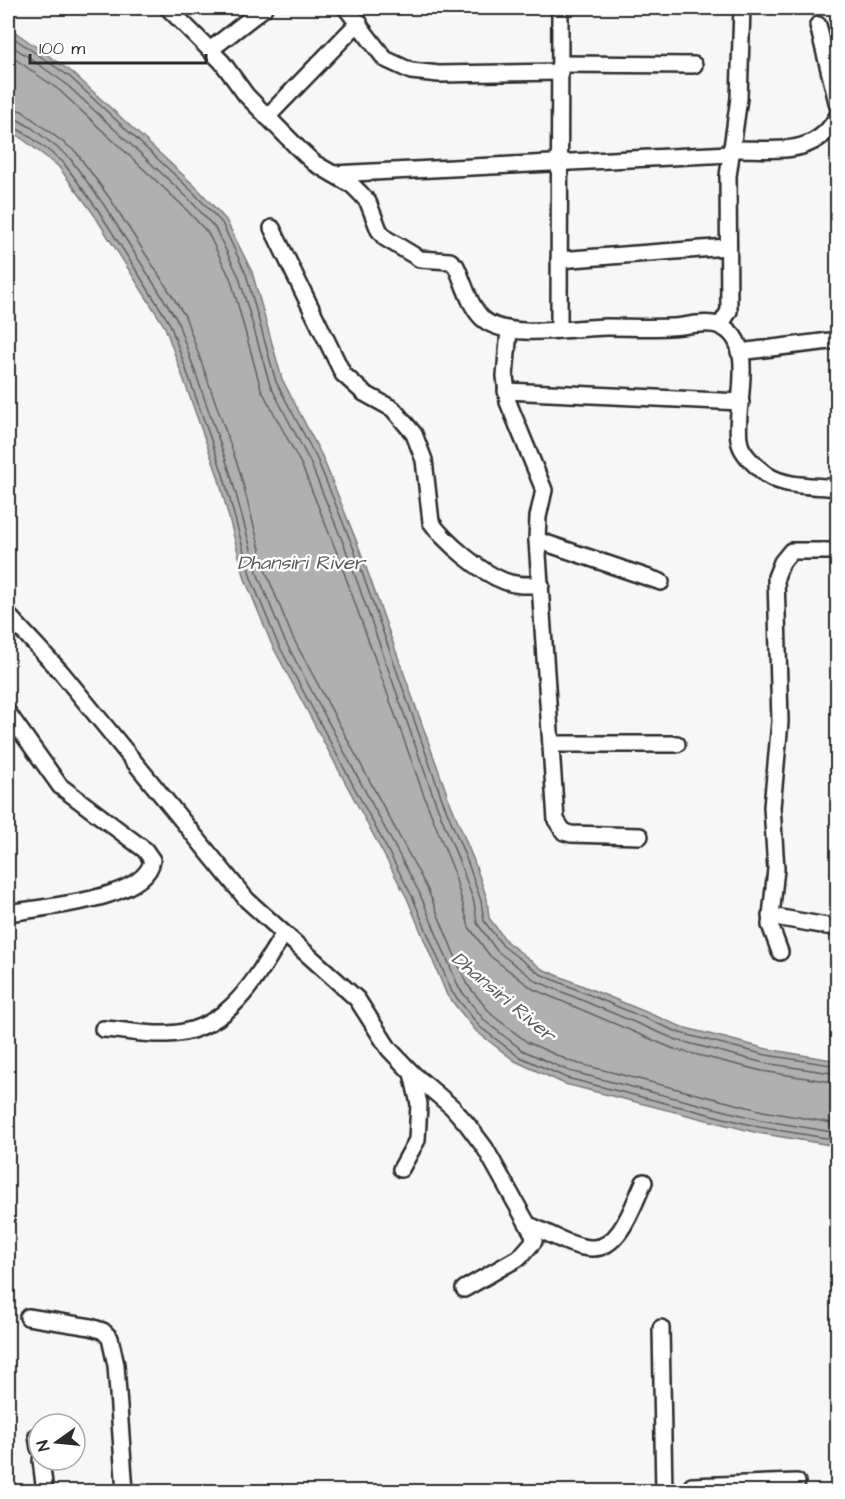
<svg xmlns="http://www.w3.org/2000/svg" width="845" height="1499" viewBox="0 0 845 1499" font-family="'Architects Daughter',sans-serif">
<style>
.water{fill:#b0b0b0;stroke:#7b7b7b;stroke-width:1.5}
.lines{fill:none;stroke-linecap:round;stroke-linejoin:round}
.shore{stroke:#606060;stroke-width:1.5}
.minor-casing{stroke:#2b2b2b;stroke-width:20}
.minor{stroke:#fff;stroke-width:15}
.labels{text-anchor:middle;stroke-width:5;stroke-linejoin:round;paint-order:stroke}
.water-label{font-size:20px;font-style:italic;fill:#5a5a5a;stroke:#fff}
</style>
<rect width="100%" height="100%" fill="#f7f7f7"/>
<filter id="ink" filterUnits="userSpaceOnUse"><feTurbulence type="fractalNoise" baseFrequency=".0167" numOctaves="2"/><feDisplacementMap in="SourceGraphic" scale="12" xChannelSelector="R" yChannelSelector="G"/><feConvolveMatrix kernelMatrix="1 2 1 2 8 2 1 2 1" color-interpolation-filters="sRGB"/></filter>
<g filter="url(#ink)">
<path class="water" d="M8,27L73,73L197,188L226,220L252,272L282,379L322,456L358,545L448,797L474,861L487,899L489,918L507,942L542,969L682,1027L767,1049L837,1061V1146L758,1133L565,1084L515,1061L476,1031L447,995L407,898L272,645L245,579L218,476L165,327L93,213L58,166L8,128Z"/>
<g class="lines">
<g class="shore">
<path d="M8,34L70,77L193,192L222,223L246,274L276,382L317,459L353,547L442,799L468,863L481,901L484,921L503,946L540,974L680,1033L766,1055L838,1066"/>
<path d="M8,43L65,83L188,198L215,228L239,277L270,385L310,462L346,550L435,801L461,866L474,902L477,923L497,951L536,981L677,1040L764,1063L838,1074"/>
<path d="M8,54L59,90L181,204L208,233L231,280L261,389L302,466L337,553L427,804L453,869L469,927L490,956L533,989L674,1049L762,1071L838,1083"/>
<path d="M8,107L22,111L76,152L111,200L185,316L239,469L266,572L292,636L427,888L466,983L492,1015L527,1042L572,1062L763,1111L838,1124"/>
<path d="M8,116L15,118L32,128L69,157L104,205L177,320L230,472L258,575L284,639L419,892L459,988L485,1021L522,1050L569,1071L761,1120L838,1133"/>
<path d="M8,124L28,135L63,162L98,210L170,324L223,474L251,578L277,642L412,896L452,992L480,1027L518,1056L567,1078L759,1127L838,1140"/>
</g>
<defs>
<g id="minor">
<path d="M168,8L222,62L246,95L298,148L314,163L352,185L361,194L368,202L379,230L385,238L420,259L450,261L456,266C464,283 469,305 482,318C506,341 576,327 607,327C628,327 649,328 670,327C685,327 706,320 720,326C761,343 731,413 740,444C743,455 758,468 767,475C787,488 815,485 838,488"/>
<path d="M346,8L385,59L411,71L439,74L560,72"/>
<path d="M818,25L838,106"/>
<path d="M210,50L264,8"/>
<path d="M560,64L694,65"/>
<path d="M267,117L359,22"/>
<path d="M731,149C772,148 816,159 838,115"/>
<path d="M333,174L730,154"/>
<path d="M272,228L343,374L364,393L393,409L414,434L424,460L431,522C445,542 480,572 504,581C516,586 528,585 541,585"/>
<path d="M559,260L727,247"/>
<path d="M720,326L729,311L728,176L739,98L742,8"/>
<path d="M509,330L505,376L508,402L544,490L538,517L537,540L556,820L564,832L571,834L640,836"/>
<path d="M559,330L560,8"/>
<path d="M739,352L838,340"/>
<path d="M506,391L741,402"/>
<path d="M537,540L661,582"/>
<path d="M8,615L61,672L247,900L357,999L389,1049L412,1073L419,1104L417,1140L401,1169"/>
<path d="M8,713L60,786L145,850L152,860C147,900 42,907 8,913"/>
<path d="M552,744H677"/>
<path d="M770,916L838,928"/>
<path d="M780,952L770,925L776,869L772,807L780,722L776,577L782,562L791,551H838"/>
<path d="M103,1029C124,1030 146,1035 167,1034C228,1032 254,981 283,935"/>
<path d="M412,1073L452,1107L467,1124L485,1148L533,1234L534,1241L520,1257L464,1289"/>
<path d="M531,1226C549,1233 573,1248 592,1248C621,1249 634,1202 644,1182"/>
<path d="M28,1317L91,1327L103,1331L110,1338L116,1365L125,1492"/>
<path d="M661,1328L664,1492"/>
<path d="M37,1436L39,1448"/>
<path d="M41,1460L45,1492"/>
<path d="M689,1492L692,1486L797,1482"/>
</g>
</defs>
<use href="#minor" class="minor-casing"/>
<use href="#minor" class="minor"/>
</g>
</g>
<g class="labels">
<g class="water-label">
<text x="301" y="569">Dhansiri River</text>
<text transform="translate(504 996) rotate(40)" y="7">Dhansiri River</text>
</g>
</g>
<rect width="845" height="1499" fill="none" stroke="#fff" stroke-width="30"/>
<rect x="15" y="15" width="815" height="1469" fill="none" stroke="#2b2b2b" stroke-width="2" filter="url(#ink)"/>
<g transform="translate(57 1442) rotate(255)"><circle r="28" fill="#ffffff" stroke="#aaaaaa" stroke-width="1.5"/>
<path d="M0-4.5L10 22L0 15L-10 22Z" fill="#2b2b2b"/>
<text y="-9" font-size="16" font-weight="bold" text-anchor="middle" fill="#2b2b2b">N</text>
</g>
<path d="M30 54v9h176v-9" fill="none" stroke="#2b2b2b" stroke-width="3"/>
<text x="39" y="54" font-size="18" fill="#2b2b2b" stroke="#ffffff" stroke-width="4.5" paint-order="stroke">100 m</text>
</svg>
